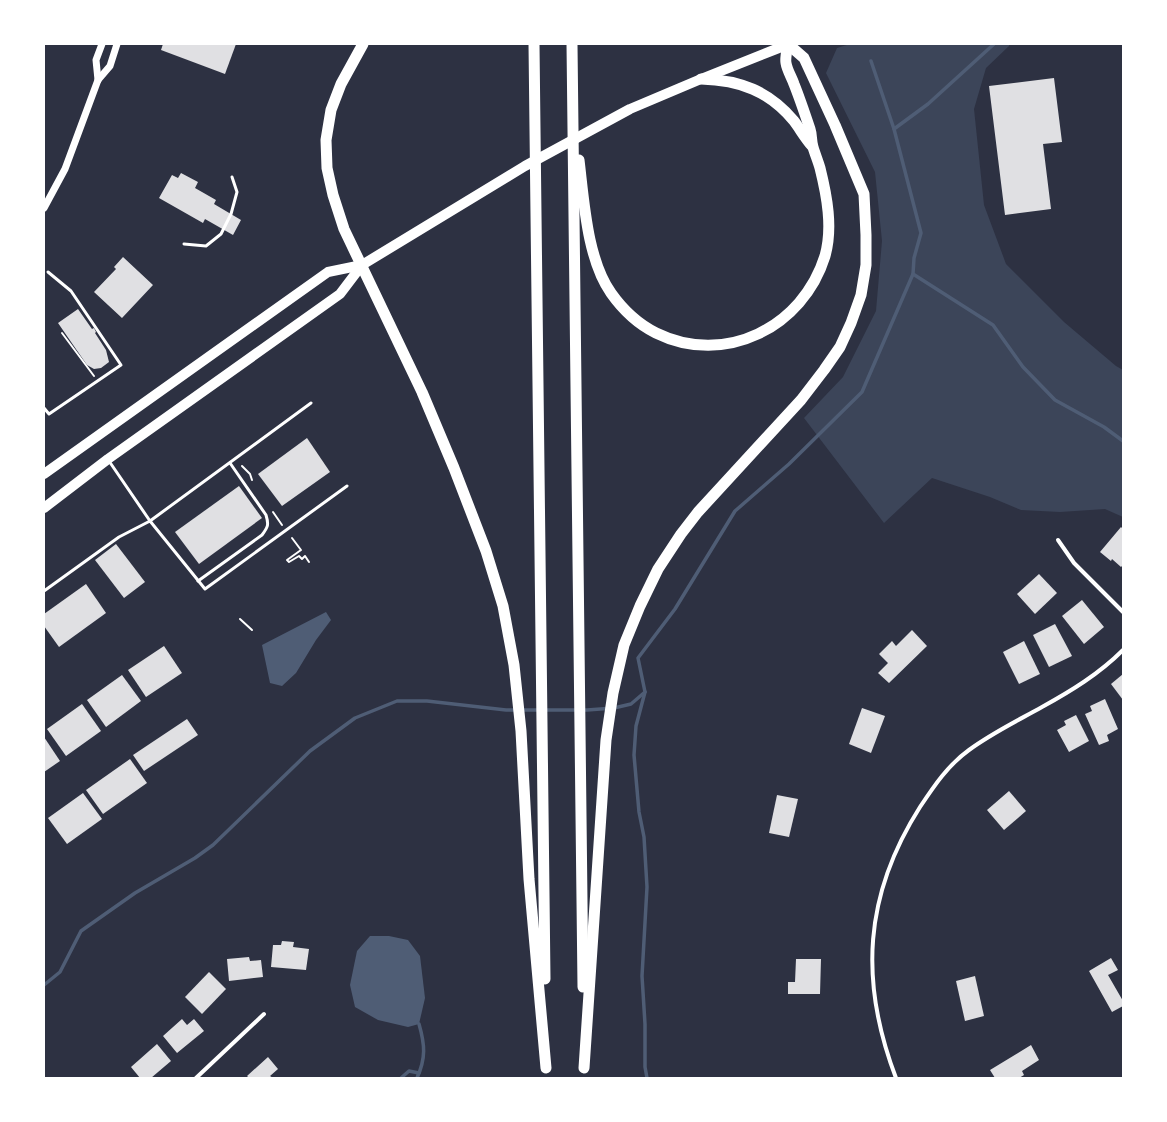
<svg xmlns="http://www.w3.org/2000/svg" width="1167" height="1122" viewBox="0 0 1167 1122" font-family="'Exo 2',sans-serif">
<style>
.green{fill:#3c4559}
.water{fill:#4f5d75}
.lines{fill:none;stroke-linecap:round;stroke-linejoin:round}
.stream{stroke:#4f5d75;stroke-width:3.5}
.building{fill:#e0e0e3}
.path{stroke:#fff;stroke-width:2}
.service{stroke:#fff;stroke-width:3}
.minor{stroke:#fff;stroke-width:4}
.tertiary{stroke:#fff;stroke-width:7}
.primary{stroke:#fff;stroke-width:10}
.trunk{stroke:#fff;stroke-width:11}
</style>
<rect width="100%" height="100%" fill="#2d3142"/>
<path class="green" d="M850,44H1009V46L986,68L974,109L984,205L1006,264L1064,322L1116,366L1123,370V517L1105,509L1060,512L1021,510L990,497L932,478L884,523L804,418L843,377L876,311L882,241L875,172L826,73L837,48Z"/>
<g class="water">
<path d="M326,612L331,620L316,640L296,673L282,686L270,683L262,645Z"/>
<path d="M370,936H389L408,940L420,956L425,998L419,1024L408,1027L378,1020L355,1007L350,985L357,951Z"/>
</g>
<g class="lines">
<g class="stream">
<path d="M894,129L928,104L994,44"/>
<path d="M913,274L993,325L1023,367L1055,400L1104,427L1123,441"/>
<path d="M44,985L60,972L81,931L135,893L195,858L213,845L310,751L355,718L397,701H427L506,710H587L614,708L631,704L645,692"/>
<path d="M401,1078L409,1071L419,1073H417"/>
<path d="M417,1078C426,1058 425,1045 419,1024"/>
<path d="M647,1078L645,1067V1024L642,976L647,887L644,837L639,812L634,755L636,726L645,692L638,658L675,609L735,511L789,464L862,392L913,274L914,258L921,233L894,129L871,61"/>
</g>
</g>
<g class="building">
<path d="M163,44H236L225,74L161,50Z"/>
<path d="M1054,78L1062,142L1043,144L1051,209L1005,215L989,86Z"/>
<path d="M181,173L198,182L195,188L216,200L214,204L241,220L233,235L205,219L203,223L159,198L172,175L178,178Z"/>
<path d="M123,257L153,285L122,318L94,292L116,269L114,267Z"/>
<path d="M78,309L92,329L94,328L96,332L95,333L106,350L109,362L101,368L94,369L87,365L58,323Z"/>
<path d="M307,438L330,472L282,506L258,474Z"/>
<path d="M239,486L262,518L199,564L175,532Z"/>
<path d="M1121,527L1123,529V565L1121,567L1112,559L1111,561L1100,552Z"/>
<path d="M116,544L145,582L124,598L95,560Z"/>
<path d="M1039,574L1057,593L1035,614L1017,594Z"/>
<path d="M86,584L106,613L59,647L44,626V614Z"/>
<path d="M1082,600L1104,627L1084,644L1062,616Z"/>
<path d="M1055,624L1072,656L1049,667L1033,635Z"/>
<path d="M912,630L927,646L889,683L878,673L888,663L879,654L892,641L896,646Z"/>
<path d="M1024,641L1040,674L1019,684L1003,652Z"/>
<path d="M164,646L182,673L146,697L128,670Z"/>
<path d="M1123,674V700L1111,684Z"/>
<path d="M122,675L141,701L106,727L87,700Z"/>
<path d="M1105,699L1118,729L1107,735L1109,741L1099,745L1085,714L1092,711L1090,706Z"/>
<path d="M82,704L101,731L66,756L47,729Z"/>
<path d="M862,708L885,716L871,753L849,744Z"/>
<path d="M1076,715L1089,741L1069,752L1057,730L1066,725L1064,721Z"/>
<path d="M187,719L198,735L144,771L133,755Z"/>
<path d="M44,737L60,761L44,772Z"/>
<path d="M130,759L147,783L103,814L86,790Z"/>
<path d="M1009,791L1026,811L1004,830L987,810Z"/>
<path d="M83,793L102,819L67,844L48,818Z"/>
<path d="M777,795L798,799L789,837L769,833Z"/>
<path d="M282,941L294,942L293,947L309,949L306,970L271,967L273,945H281Z"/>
<path d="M249,957L250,961L261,960L263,977L229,981L227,959Z"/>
<path d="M1111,958L1118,970L1108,975L1123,1001V1006L1112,1012L1089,971Z"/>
<path d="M796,959H821L820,994H788V982H795Z"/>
<path d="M209,972L226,989L202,1014L185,997Z"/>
<path d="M975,976L984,1016L965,1021L956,981Z"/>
<path d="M182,1019L187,1025L194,1019L204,1031L177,1053L163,1036Z"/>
<path d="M157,1044L171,1061L151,1078H140L131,1067Z"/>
<path d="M1031,1045L1039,1060L1022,1071L1024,1075L1019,1078H995L990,1070Z"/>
<path d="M268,1057L278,1069L270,1076L273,1078H249L247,1076Z"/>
</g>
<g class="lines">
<g class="path">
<path d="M62,333L94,376"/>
<path d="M242,466L250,474L252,480"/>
<path d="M273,512L282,525"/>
<path d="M292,538L301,550L287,560L289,562L299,556L302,559L305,556L309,562"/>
<path d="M240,619L252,630"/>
</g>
<g class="service">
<path d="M184,244L206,246L221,234L231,214L237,192L232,177"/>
<path d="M44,408L49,414L121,365L71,291L48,272"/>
<path d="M109,461L150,521L311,403"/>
<path d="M198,581L262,535C268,527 269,525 266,515L230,463"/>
<path d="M44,591L119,537L150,521L205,589L347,486"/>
</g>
<g class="minor">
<path d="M1058,540L1074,563L1123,612"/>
<path d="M196,1078L264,1014"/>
<path d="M896,1078C859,981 864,895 920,807C934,786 948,765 969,750C992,733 1017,721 1042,707C1071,691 1099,674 1123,650"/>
</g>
<g class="tertiary">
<path d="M98,80L96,60L102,44"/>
<path d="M44,208L65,169L98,80L110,66L117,44"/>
</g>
<g class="primary">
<path d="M44,474L328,272L362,265"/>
<path d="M44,508L108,459L340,294L362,265L525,166L630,109L701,79L789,44"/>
</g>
<g class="trunk">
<path d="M363,44L341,84L331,110L326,140L327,168L333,195L344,229L422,392L454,468L486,551L503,606L514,665L521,731L529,879L546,1068"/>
<path d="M534,44L545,979"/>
<path d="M572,44L583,987"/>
<path d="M701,79C740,80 769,91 794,121C800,129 805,138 812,146"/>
<path d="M579,160C584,201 587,259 611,293C623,310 638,324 656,333C725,367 803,327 825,256C833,228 827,196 820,168C818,161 815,154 813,147C811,141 812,135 810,129C805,114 800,99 794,84C792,78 787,70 786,63C785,58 787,50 788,44"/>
<path d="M584,1068L606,740L613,693L624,645L640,606L658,569L681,534L698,512L801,400L824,370L840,347L851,323L861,295L866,265V235L864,194L835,125L804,58L788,44"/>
</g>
</g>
<rect width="1167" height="1122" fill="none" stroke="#ffffff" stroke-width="90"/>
</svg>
